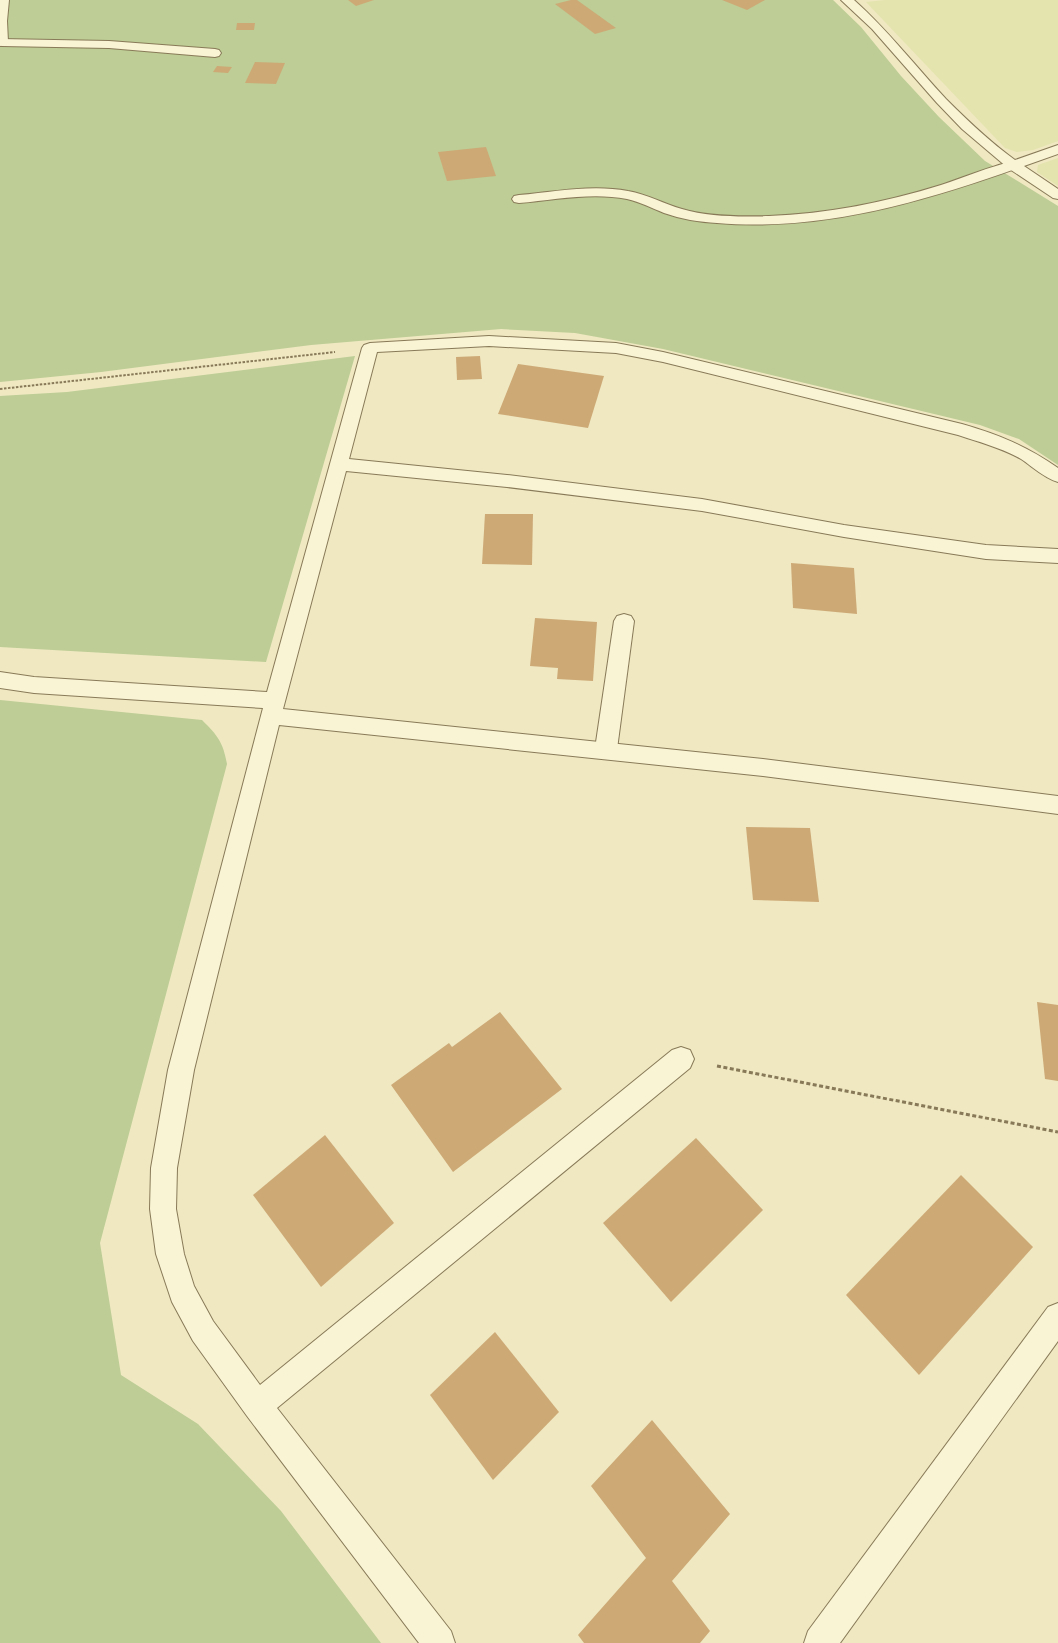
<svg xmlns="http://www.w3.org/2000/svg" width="1058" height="1643" viewBox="0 0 1058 1643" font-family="'Noto Serif',serif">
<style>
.farmland{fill:#e4e4ae}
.green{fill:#bdcd95}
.building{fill:#cda976}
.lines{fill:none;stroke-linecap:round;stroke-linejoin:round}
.service-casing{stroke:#887a58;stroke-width:2}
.minor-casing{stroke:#887a58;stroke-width:2}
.path-far1{stroke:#887a58;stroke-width:2;stroke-dasharray:2.5 1.5;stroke-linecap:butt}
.path{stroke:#887a58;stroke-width:3;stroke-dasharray:4 2.5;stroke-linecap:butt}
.service{fill:#f9f4d4;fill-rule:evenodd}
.minor{fill:#f9f4d4;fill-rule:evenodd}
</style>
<rect width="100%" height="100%" fill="#efe8c1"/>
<g class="farmland">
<path d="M885,0H1058V141L1033,150L1017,152L1005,148L866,2Z"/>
<path d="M1058,158V186L1037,172L1038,165Z"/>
</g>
<g class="green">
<path d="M0,0H833L861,27L901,76L939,117L985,161L1058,206V465L1019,439L980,425L663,349L575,333L501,329L311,345L101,372L0,382Z"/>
<path d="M355,356L266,662L0,647V396L67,392Z"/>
<path d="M0,700L202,720C218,736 223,742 227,764L100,1243L121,1375L198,1424L281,1511L381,1643H0Z"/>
</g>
<g class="building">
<path d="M348,0H374L356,6Z"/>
<path d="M571,0H577L616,28L595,34L555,4Z"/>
<path d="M722,0H765L747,10Z"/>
<path d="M237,23H255L254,30H236Z"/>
<path d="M255,62L285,63L276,84L245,83Z"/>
<path d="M217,66L232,67L228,73L213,72Z"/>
<path d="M486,147L496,176L447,181L438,152Z"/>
<path d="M480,356L482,379L457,380L456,357Z"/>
<path d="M518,364L604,376L588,428L498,414Z"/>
<path d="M485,514H533L532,565L482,564Z"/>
<path d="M791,563L854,568L857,614L793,608Z"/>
<path d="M535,618L597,622L593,681L557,679L558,668L530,666Z"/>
<path d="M746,827L810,828L819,902L753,900Z"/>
<path d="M1037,1002L1058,1005V1081L1045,1079Z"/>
<path d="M500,1012L562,1089L453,1172L391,1085L449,1043L452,1047Z"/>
<path d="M325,1135L394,1223L321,1287L253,1195Z"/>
<path d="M696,1138L763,1210L671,1302L603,1223Z"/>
<path d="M961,1175L1033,1247L919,1375L846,1295Z"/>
<path d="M495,1332L559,1412L493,1480L430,1395Z"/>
<path d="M652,1420L730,1514L672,1581L710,1631L700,1643H584L578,1635L646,1558L591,1486Z"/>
</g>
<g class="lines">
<defs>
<g id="service">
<path d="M0,39L109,41L215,49L219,50L221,53L219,56L215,57L109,48L2,46L0,45Z"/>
<path d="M1013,161L1018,162L1020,165L1018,168C922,202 821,232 717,223C699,222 681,219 664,213C652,208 640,202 627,199C592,192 554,200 519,203L514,202L512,199L514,196L519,195C554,192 592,184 628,191C647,194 664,204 682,209C709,217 741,217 769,216C827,214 886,202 941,185C965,177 989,167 1013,161Z"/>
<path d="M624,614L631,616L634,621L617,749L613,755L606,758L599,755L595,749L614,621L617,616Z"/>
</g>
<g id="minor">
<path d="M0,0H9L7,21L8,42L6,45L0,46Z"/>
<path d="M841,0H854C888,30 915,66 946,99C968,121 990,142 1015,160L1058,145V154L1024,166L1058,189V199L1053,198L1008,168L962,129L937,103L872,29Z"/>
<path d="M489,336L616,343L663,352L962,424C1000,435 1026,446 1058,468V482C1044,478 1033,467 1021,459C1002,448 979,442 958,435L663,362L616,353L489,346L377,352L349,459L507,475L702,499L844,525L986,545L1058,549V563L986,559L844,537L702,511L507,487L346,471L283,709L763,759L1058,796V814L763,776L279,725L194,1070L177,1168L176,1209L184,1254L194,1286L213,1321L260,1385L672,1050L681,1047L690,1050L694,1059L690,1068L277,1408L451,1631L455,1643H419L247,1416L193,1341L172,1302L156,1254L150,1209L151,1168L168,1070L263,708L34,693L0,688V672L34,677L267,692L362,348L364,345L370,343Z"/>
<path d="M1058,1303V1341L840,1643H804L808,1631L1048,1307Z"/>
</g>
</defs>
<use href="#service" class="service-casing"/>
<use href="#minor" class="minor-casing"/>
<path class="path-far1" d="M0,389L335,352"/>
<path class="path" d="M717,1066L1058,1132"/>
<use href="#service" class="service"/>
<use href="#minor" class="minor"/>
</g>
</svg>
